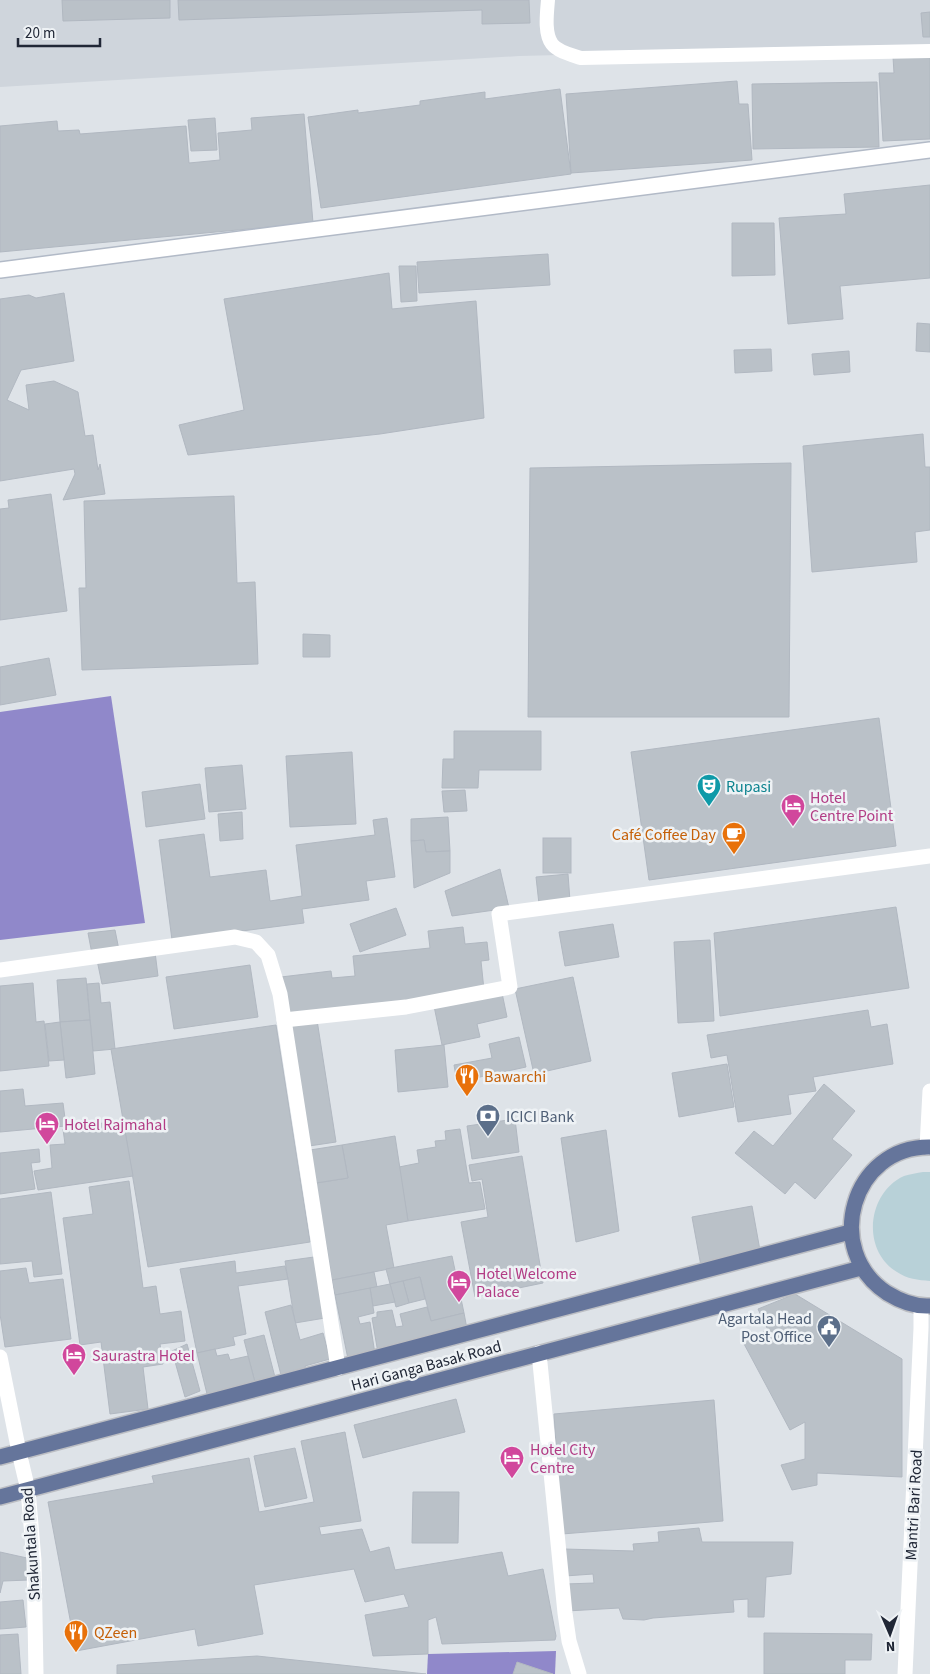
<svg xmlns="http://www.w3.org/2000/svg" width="930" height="1674" viewBox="0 0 930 1674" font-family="'Source Sans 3',sans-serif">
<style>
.built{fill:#cfd5dc}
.green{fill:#b8d1d8}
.water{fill:#9088ca}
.building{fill:#bac1c8;stroke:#b1b8c1}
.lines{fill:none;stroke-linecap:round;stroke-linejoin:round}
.secondary-casing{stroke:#b2bac7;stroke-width:18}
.primary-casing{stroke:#bcbec3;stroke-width:18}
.lane{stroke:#fff;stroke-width:14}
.street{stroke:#fff;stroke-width:15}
.secondary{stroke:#fff;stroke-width:15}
.primary{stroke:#65759b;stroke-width:15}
.labels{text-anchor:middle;stroke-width:5;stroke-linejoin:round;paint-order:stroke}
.culture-label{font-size:16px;fill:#0d838f;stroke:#eef2f5;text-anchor:start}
.hotel-label{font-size:16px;fill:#b23c85;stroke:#eef2f5;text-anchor:start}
.food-label{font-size:16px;fill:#c56008;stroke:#eef2f5;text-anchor:start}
.service-label{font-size:16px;fill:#4e5e75;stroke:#eef2f5;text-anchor:start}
.street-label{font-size:16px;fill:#202736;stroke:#eef2f5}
</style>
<rect width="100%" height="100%" fill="#dee3e8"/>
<path class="built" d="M0,0H930V46L519,56L0,87Z"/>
<path class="green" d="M923,1172H930V1281C918,1280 907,1279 897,1272C861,1250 867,1193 904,1176C910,1174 917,1173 923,1172Z"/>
<g class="water">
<path d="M111,696L145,923L0,940V712Z"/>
<path d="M556,1651L555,1674H427L428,1654Z"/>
</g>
<g class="building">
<path d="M62,0H170V18L63,21Z"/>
<path d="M178,0H529L530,23L482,24V10L179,20Z"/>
<path d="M930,12V37H923L921,13Z"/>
<path d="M930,55V139L883,141L879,73H894L893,57Z"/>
<path d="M737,81L739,104H748L752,160L571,173L566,94Z"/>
<path d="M877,82L879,147L753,149L752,84Z"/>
<path d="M560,89L571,174L321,208L308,117L358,110V113L420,105V101L485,92V99Z"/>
<path d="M304,114L313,223L0,252V126L57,121L58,131L79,130L80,134L186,126L189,163L220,160L218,133L252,130L251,118Z"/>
<path d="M215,118L217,150L191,151L188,120Z"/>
<path d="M930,185V278L840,286L843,319L788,324L779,218L846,214L844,194Z"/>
<path d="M732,223H774L775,275L732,276Z"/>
<path d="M548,254L550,285L419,293L417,262Z"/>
<path d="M399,266H416L417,301L401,302Z"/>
<path d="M389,273L392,309L476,301L484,418L380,434L188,455L179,425L244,410L224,299Z"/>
<path d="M64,293L74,361L21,370L7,400L29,410L26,385L54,381L78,392L85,436L93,435L98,470L100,464L105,494L63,500L75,474L74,469L0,481V299L29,295L36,298Z"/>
<path d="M917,323L930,324V352L916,351Z"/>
<path d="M771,349L772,371L735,373L734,350Z"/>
<path d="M849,351L850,372L814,375L812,354Z"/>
<path d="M923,434L925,467H930V530L915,532L917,562L812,572L803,446Z"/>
<path d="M791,463L789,717H528L530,468Z"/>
<path d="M51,494L67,611L0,620V509L9,508L8,500Z"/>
<path d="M234,496L237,583L255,582L258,664L82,670L79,588H86L84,501Z"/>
<path d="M303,634L330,635V657H303Z"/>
<path d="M49,658L56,695L0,705V667Z"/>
<path d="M879,718L896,846L649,880L631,752Z"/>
<path d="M454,731H541V770H479L478,788H442L443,759H454Z"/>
<path d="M352,752L356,824L290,827L286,756Z"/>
<path d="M242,765L246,809L209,812L205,768Z"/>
<path d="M200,784L205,819L146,827L142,792Z"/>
<path d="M465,790L467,811L444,812L442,791Z"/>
<path d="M242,812L243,839L220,841L218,814Z"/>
<path d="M448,817L450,851L426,852L424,840L411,841V819Z"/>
<path d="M387,818L395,877L366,881L369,900L302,909L304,923L172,940L159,840L204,834L210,877L266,870L270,901L302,896L296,845L375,835L373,820Z"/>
<rect x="543" y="838" width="28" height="35"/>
<path d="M424,840L426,852L450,851V873L414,888L411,841Z"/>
<path d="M500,869L509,908L452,916L445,891Z"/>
<path d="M568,874L570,901L539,904L536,877Z"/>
<path d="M896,907L909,988L720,1016L714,933Z"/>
<path d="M396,908L406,935L360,952L350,924Z"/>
<path d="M613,924L619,957L565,966L559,932Z"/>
<path d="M463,927L465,944L487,942L489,960L481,961L484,990L285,1016L281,977L331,971L332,978L355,976L353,956L430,948L428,931Z"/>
<path d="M115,930L119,950L92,954L88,933Z"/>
<path d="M710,940L714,1021L678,1023L674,942Z"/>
<path d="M155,952L158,976L102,984L97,960Z"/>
<path d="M250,965L258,1017L174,1029L166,977Z"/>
<path d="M573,977L591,1061L534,1074L515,989Z"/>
<path d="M86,978L90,1020L60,1022L57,980Z"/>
<path d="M33,983L36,1022L44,1021L49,1066L0,1071V986Z"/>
<path d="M99,983L101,1003L110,1002L115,1049L93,1051L87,984Z"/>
<path d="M502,993L507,1017L477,1024L480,1037L442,1045L434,1006Z"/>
<path d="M868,1010L871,1027L887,1024L893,1064L813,1077L816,1091L788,1095L791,1114L738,1122L727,1055L711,1058L707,1035Z"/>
<path d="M90,1020L95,1074L66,1078L60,1022Z"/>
<path d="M317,1020L336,1142L309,1146L290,1025Z"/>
<path d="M60,1022L64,1060L49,1061L45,1024Z"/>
<path d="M276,1025L310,1242L148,1267L111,1049Z"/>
<path d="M519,1037L526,1067L457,1082L454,1065L492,1058L489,1044Z"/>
<path d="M444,1045L448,1087L398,1092L395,1050Z"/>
<path d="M727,1064L734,1107L679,1117L672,1073Z"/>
<path d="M824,1084L855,1111L832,1139L852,1155L815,1199L795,1182L785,1194L735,1153L754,1131L773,1146Z"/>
<path d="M23,1089L25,1106L63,1103L66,1126L0,1132V1091Z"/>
<path d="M515,1119L519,1152L472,1159L467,1126Z"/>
<path d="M123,1120L133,1176L38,1190L34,1171L52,1168L50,1145L65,1144L63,1129Z"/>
<path d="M460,1129L469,1183L480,1182L485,1209L408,1221L399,1167L419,1163L417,1150L436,1147L435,1141L446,1140L445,1131Z"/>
<path d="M606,1130L619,1231L576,1242L561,1138Z"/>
<path d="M395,1136L408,1221L386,1225L394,1268L332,1280L316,1183L348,1178L342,1145Z"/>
<path d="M342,1145L348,1178L316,1183L310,1150Z"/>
<path d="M39,1149L40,1162L31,1163L35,1189L0,1194V1153Z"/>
<path d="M522,1156L543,1283L475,1297L461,1222L488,1217L482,1179L472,1181L469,1165Z"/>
<path d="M129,1181L143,1288L156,1286L160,1314L181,1311L185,1341L160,1344L163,1364L143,1367L148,1409L110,1414L101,1342L80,1345L63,1218L93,1214L89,1187Z"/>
<path d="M51,1192L62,1274L34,1277L32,1261L0,1264V1199Z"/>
<path d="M752,1206L761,1256L701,1266L692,1217Z"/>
<path d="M452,1256L464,1313L431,1321L420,1277L390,1284L386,1269Z"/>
<path d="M314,1257L325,1318L295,1323L285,1261Z"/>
<path d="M235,1261L236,1273L285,1266L288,1279L238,1286L246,1334L233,1337L235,1345L197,1353L180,1269Z"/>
<path d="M26,1268L29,1283L63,1279L71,1339L5,1347L0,1314V1271Z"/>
<path d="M374,1272L377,1287L335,1295L332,1280Z"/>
<path d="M420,1277L425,1299L409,1303L403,1281Z"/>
<path d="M403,1281L409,1303L396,1307L390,1284Z"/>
<path d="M390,1284L395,1302L373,1306L370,1288Z"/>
<path d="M370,1288L374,1313L358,1317L360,1324L370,1322L375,1354L348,1359L335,1295Z"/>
<path d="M795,1294L902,1359V1477L817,1473V1485L792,1490L781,1465L805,1459V1422L790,1430L743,1342L768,1330L758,1309Z"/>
<path d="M291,1305L300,1340L323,1333L330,1359L305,1366L308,1373L282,1379L265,1312Z"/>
<path d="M427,1307L431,1321L464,1313L467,1329L378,1353L372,1318L377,1317V1312L392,1310L396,1327L403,1326L400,1314Z"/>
<path d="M264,1335L276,1381L256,1386L244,1340Z"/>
<path d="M187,1344L200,1391L185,1397L172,1351Z"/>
<path d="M215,1349L217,1356L228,1354L230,1360L248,1356L256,1386L208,1398L197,1353Z"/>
<path d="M456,1399L465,1432L363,1458L354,1425Z"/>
<path d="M714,1400L723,1521L562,1534L554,1414Z"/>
<path d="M345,1432L361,1521L319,1527L321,1535L362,1529L370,1552L389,1547L395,1570L502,1552L508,1576L543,1569L556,1636L555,1640L442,1644L436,1617L428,1620V1654L373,1656L365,1615L409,1607L404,1594L365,1602L354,1569L254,1585L263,1634L198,1646L195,1629L76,1651L48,1502L154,1483L152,1476L249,1458L259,1512L314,1502L301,1441Z"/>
<path d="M295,1448L307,1498L265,1507L254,1456Z"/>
<path d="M413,1492H459L458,1543H412Z"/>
<path d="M699,1528L702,1542H793L791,1574L766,1577L764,1617H748V1599L733,1600L734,1612L653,1618L644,1620L623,1619L619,1608L567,1611L565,1584L594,1583L593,1574L565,1576L564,1549L634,1551L633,1544L659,1542L658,1532Z"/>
<path d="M0,1552L27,1558L29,1580L3,1581L0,1593Z"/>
<path d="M23,1600L26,1627L0,1629V1602Z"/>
<path d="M764,1633L872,1634L871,1660H845V1674H764Z"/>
<path d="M18,1634L21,1674H0V1635Z"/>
<path d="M257,1656L426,1674H117V1665Z"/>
<path d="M517,1662L553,1674H513Z"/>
</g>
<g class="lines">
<defs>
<path id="secondary" d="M0,270L930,150"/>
<g id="primary">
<path d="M930,1147C852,1146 822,1250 887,1293C900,1301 914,1307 930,1306"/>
<path d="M0,1457L850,1232"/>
<path d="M0,1497L861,1268"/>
</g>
</defs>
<use href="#secondary" class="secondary-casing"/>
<use href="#primary" class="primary-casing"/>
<path class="lane" d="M548,0C547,13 544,33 552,44C558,52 572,55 581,58L930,51"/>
<g class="street">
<path d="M0,970L235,937L256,942L268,955L280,994L338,1368"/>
<path d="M284,1020L406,1007L510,987L499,914L930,856"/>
<path d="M927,1147L930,1091"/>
<path d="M539,1353L565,1613L569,1641L579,1674"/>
<path d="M0,1357L19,1452L28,1490L34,1560L36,1674"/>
<path d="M905,1674L921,1328V1307"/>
</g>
<use href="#secondary" class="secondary"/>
<use href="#primary" class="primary"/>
</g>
<defs>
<symbol id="theatre-pin" viewBox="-11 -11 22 30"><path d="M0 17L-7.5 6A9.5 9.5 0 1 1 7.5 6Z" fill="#0f9aa8" stroke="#eef2f5"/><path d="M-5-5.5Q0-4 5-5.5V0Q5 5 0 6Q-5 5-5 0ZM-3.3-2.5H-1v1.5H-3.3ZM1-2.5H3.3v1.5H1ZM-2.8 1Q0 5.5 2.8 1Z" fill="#fff"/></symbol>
<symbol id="hotel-pin" viewBox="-11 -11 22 30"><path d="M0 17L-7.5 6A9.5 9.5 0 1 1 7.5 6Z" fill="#d1479c" stroke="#eef2f5"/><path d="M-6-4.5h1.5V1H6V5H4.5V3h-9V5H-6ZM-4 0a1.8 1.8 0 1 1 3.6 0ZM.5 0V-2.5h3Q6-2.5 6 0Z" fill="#fff"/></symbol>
<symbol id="cafe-pin" viewBox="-11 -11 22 30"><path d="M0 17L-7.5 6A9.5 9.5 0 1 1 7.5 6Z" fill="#e8710a" stroke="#eef2f5"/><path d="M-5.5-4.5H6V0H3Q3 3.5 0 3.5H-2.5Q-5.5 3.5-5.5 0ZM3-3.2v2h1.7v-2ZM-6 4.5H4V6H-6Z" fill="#fff"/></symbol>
<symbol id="restaurant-pin" viewBox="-11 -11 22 30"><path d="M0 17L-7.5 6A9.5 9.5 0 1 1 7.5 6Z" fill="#e8710a" stroke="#eef2f5"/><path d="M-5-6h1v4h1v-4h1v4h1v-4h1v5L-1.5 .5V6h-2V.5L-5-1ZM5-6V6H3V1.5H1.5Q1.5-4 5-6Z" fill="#fff"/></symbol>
<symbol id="bank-pin" viewBox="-11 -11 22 30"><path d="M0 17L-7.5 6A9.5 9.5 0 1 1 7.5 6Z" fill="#5c6f8a" stroke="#eef2f5"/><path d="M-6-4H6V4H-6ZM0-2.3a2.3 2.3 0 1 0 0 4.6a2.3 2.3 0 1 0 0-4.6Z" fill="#fff"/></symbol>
<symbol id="civic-pin" viewBox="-11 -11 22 30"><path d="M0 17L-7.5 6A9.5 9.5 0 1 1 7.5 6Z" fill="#5c6f8a" stroke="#eef2f5"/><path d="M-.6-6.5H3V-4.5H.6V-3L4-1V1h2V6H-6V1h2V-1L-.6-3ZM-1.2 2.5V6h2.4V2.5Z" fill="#fff"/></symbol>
</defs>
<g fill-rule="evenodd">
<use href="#theatre-pin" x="695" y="772" width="28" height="38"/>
<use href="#hotel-pin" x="779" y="792" width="28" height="38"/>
<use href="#cafe-pin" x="720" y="820" width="28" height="38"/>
<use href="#restaurant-pin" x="453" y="1062" width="28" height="38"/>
<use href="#bank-pin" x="474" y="1102" width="28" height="38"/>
<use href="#hotel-pin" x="33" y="1110" width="28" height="38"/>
<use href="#hotel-pin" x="445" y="1268" width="28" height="38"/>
<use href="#civic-pin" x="815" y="1313" width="28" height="38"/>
<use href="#hotel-pin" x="60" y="1341" width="28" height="38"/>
<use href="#hotel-pin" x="498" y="1444" width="28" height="38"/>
<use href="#restaurant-pin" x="62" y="1618" width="28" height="38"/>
</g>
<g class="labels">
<g class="culture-label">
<text x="726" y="792">Rupasi</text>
</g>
<g class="hotel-label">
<text x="810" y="803">Hotel<tspan x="810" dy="18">Centre Point</tspan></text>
<text x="64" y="1130">Hotel Rajmahal</text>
<text x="476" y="1279">Hotel Welcome<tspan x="476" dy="18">Palace</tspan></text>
<text x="92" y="1361">Saurastra Hotel</text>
<text x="530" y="1455">Hotel City<tspan x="530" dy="18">Centre</tspan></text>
</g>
<g class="food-label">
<text x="716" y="840" text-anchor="end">Café Coffee Day</text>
<text x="484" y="1082">Bawarchi</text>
<text x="94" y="1638">QZeen</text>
</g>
<g class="service-label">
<text x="506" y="1122">ICICI Bank</text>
<text x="812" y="1324" text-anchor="end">Agartala Head<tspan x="812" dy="18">Post Office</tspan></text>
</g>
<g class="street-label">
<text transform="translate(426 1365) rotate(-15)" y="6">Hari Ganga Basak Road</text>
<text transform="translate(913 1505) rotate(-87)" y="6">Mantri Bari Road</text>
<text transform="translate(30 1544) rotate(-94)" y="6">Shakuntala Road</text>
</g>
</g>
<g transform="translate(890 1634) rotate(178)" stroke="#eef2f5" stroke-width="4" paint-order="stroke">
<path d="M0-4L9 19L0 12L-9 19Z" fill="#202736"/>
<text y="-8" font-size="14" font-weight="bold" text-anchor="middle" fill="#202736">N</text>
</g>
<path d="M18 38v8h82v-8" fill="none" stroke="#202736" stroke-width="2.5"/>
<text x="25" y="38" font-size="15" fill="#202736" stroke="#eef2f5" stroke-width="4" paint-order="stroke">20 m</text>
</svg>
